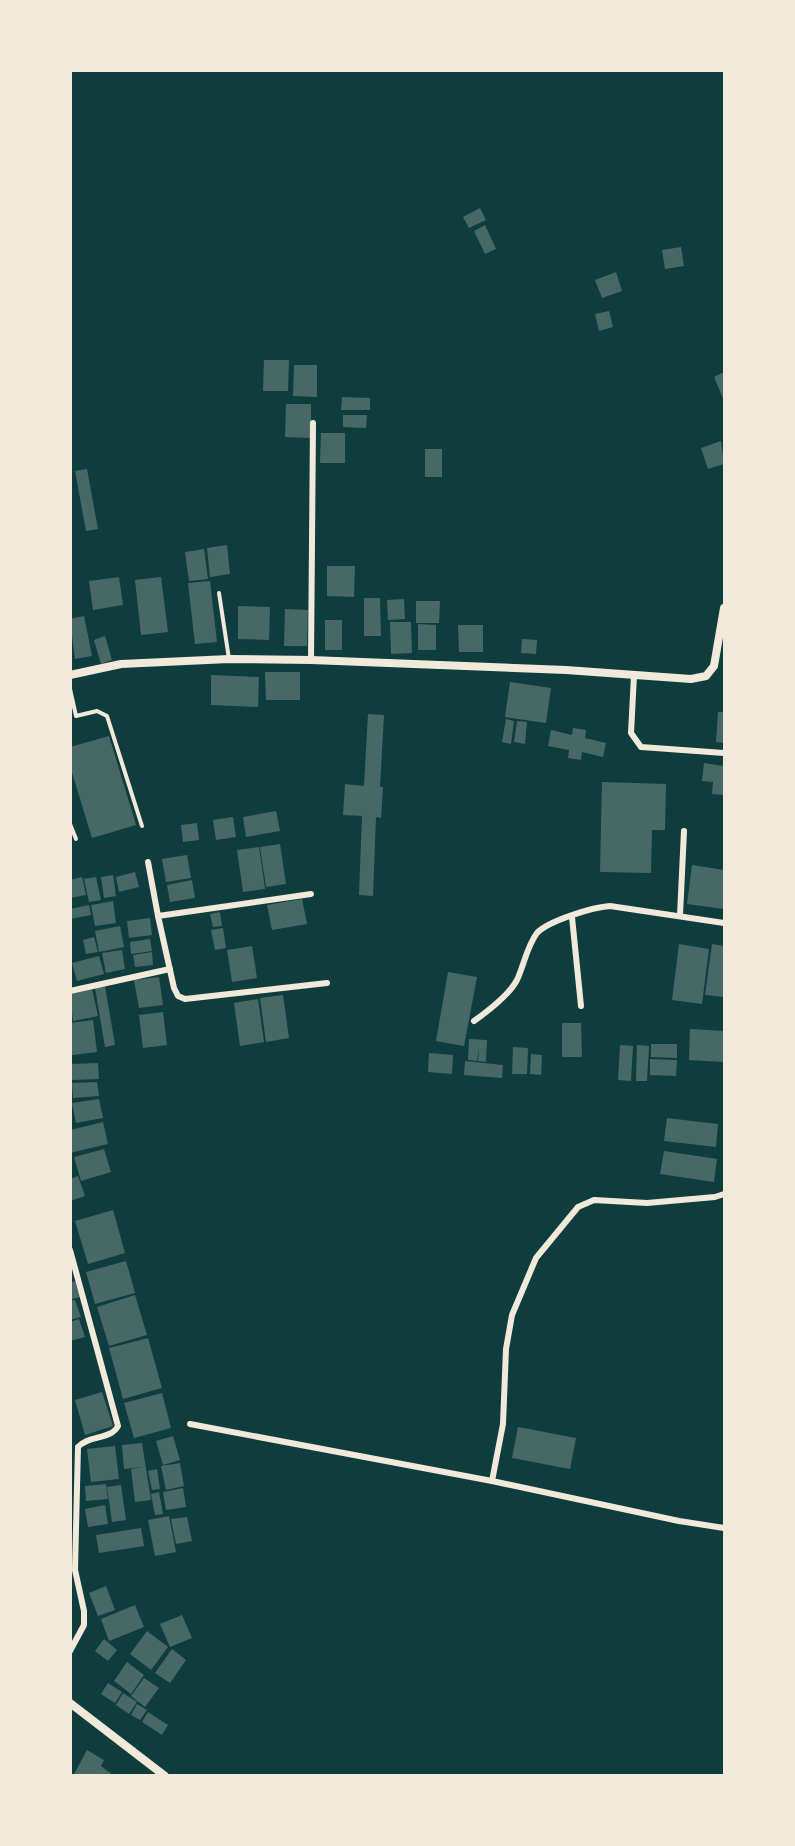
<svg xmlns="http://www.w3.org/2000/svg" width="795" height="1846" viewBox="0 0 795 1846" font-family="Lato,sans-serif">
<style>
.building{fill:#486865}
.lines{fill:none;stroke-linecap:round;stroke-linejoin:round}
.service{stroke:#f1e9da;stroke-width:4}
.minor{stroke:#f1e9da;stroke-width:6}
.tertiary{stroke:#f1e9da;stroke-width:8}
</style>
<rect width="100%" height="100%" fill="#0f3d3e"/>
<g class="building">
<path d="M480,208L486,220L469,228L463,217Z"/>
<path d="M485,225L496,249L485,254L474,231Z"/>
<path d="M681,247L684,266L665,269L662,250Z"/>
<path d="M616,272L622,291L602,298L595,280Z"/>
<path d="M609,311L613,327L599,331L595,314Z"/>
<path d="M264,360H289L288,391H263Z"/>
<path d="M294,365H317V397L293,396Z"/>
<path d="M724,372V401L714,377Z"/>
<path d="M342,397L370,398V410H341Z"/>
<path d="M286,404H311V438L285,437Z"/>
<path d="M343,415H367L366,428L343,427Z"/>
<path d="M321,433H345V463H320Z"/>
<path d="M721,441L724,464L708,469L701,448Z"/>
<rect x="425" y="449" width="17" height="28"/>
<path d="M87,469L98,529L86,531L75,471Z"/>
<path d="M227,545L230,574L210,577L207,548Z"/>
<path d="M204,549L208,579L189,581L185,552Z"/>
<path d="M327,566H355L354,597L327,596Z"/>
<path d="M119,577L123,605L93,610L89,581Z"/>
<path d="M161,577L168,632L141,635L135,580Z"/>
<path d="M210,581L217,642L195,644L188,583Z"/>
<path d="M364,598H380L381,636H364Z"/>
<path d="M404,599L405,619L388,620L387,600Z"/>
<path d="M416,601H440L439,623H416Z"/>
<path d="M238,606L270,607L269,640L238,639Z"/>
<path d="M285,609L308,610L307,646H284Z"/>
<path d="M84,616L92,656L75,659L70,619Z"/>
<rect x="325" y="620" width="17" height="30"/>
<path d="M390,622H411L412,653L391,654Z"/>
<path d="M418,624L436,625V650H418Z"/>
<path d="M458,625H483V652H459Z"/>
<path d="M105,636L112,660L101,664L94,640Z"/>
<path d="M522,639L537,640L536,654L521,653Z"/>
<path d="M265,672H300V700H266Z"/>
<path d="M211,675L259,677L258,707L211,705Z"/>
<path d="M510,682L551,688L546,723L505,717Z"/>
<path d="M718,712H724V743L716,742Z"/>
<path d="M368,714L384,715L380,787H383L381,818L376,817L373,896L359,895L362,816L343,815L345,784L364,786Z"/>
<path d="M506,719L514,721L511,744L502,742Z"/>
<path d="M517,721L527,722L525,744L514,742Z"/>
<path d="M573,728L586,730L585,738L606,743L603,757L582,752L581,760L568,758L569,750L548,746L551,730L572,735Z"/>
<path d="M109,736L136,825L92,838L70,766V747Z"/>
<path d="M704,763L724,766V795L712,794L713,782L702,781Z"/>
<path d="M602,782L666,784L665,830H652L651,873L600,872Z"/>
<path d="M276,811L280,831L246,837L243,817Z"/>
<path d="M233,817L236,837L216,840L213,820Z"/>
<path d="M197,823L199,840L183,842L181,825Z"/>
<path d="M280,844L286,884L266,887L260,847Z"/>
<path d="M259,847L265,889L243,892L237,850Z"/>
<path d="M187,855L191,878L166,882L162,859Z"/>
<path d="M692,865L724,870V909L687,904Z"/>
<path d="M135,872L139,887L119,892L116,877Z"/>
<path d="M113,875L116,896L104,898L101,877Z"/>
<path d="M82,877L86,895L70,898V880Z"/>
<path d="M96,877L101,900L89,902L84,879Z"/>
<path d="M192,880L195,898L170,902L167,885Z"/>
<path d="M302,899L307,924L272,930L267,905Z"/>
<path d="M113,901L116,923L95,926L91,905Z"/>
<path d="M89,905L91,915L70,919V909Z"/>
<path d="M220,912L222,926L213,927L210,914Z"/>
<path d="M150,918L152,935L129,938L127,921Z"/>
<path d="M120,926L124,947L99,952L95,931Z"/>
<path d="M223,928L226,948L215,950L211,930Z"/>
<path d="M94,937L98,952L86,954L83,940Z"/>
<path d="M150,939L152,951L131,954L130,942Z"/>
<path d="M679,944L709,949L702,1004L672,1000Z"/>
<path d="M712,944L724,946V997L705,995Z"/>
<path d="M252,946L257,978L232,982L227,950Z"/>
<path d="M122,950L125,969L106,973L102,953Z"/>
<path d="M152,952L153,965L135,967L133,955Z"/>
<path d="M99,956L104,974L77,981L72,963Z"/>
<path d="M448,972L477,977L464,1046L436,1041Z"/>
<path d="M159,977L163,1005L139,1008L134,980Z"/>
<path d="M105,986L115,1045L105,1047L95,988Z"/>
<path d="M92,989L98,1016L73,1021L70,994Z"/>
<path d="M283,995L289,1038L266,1042L260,998Z"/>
<path d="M258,999L264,1042L240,1046L234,1003Z"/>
<path d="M163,1012L167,1045L143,1048L139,1015Z"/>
<path d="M93,1020L97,1052L72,1055L70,1023Z"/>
<path d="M562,1023H581L582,1057H562Z"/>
<path d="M690,1029L724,1031V1062L689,1060Z"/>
<path d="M469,1039L487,1040L486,1062L478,1061L479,1047L477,1061L468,1060Z"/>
<path d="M651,1044H677V1058L651,1057Z"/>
<path d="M620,1045L633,1046L631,1081L618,1080Z"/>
<path d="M637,1045L649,1046L647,1081H636Z"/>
<path d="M513,1047L528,1048L527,1074H512Z"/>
<path d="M429,1053L453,1055L452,1074L428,1072Z"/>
<path d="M531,1054L542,1055L541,1075L530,1074Z"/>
<path d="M650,1059L677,1060L676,1076L650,1075Z"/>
<path d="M465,1061L503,1065L502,1078L464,1075Z"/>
<path d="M98,1063L99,1079L72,1080L71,1064Z"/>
<path d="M97,1082L99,1096L73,1098L72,1083Z"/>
<path d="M99,1099L103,1118L76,1123L72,1103Z"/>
<path d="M667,1118L718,1124L716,1147L664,1141Z"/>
<path d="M103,1122L108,1144L70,1153V1130Z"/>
<path d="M104,1149L111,1172L81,1181L74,1157Z"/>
<path d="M664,1151L717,1159L714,1182L660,1174Z"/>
<path d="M78,1176L85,1196L70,1201V1179Z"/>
<path d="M113,1210L125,1253L88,1264L75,1221Z"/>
<path d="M126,1261L135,1293L95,1304L86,1272Z"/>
<path d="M75,1281L80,1297L70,1300V1283Z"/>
<path d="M135,1295L147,1335L109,1346L97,1307Z"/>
<path d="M75,1300L81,1317L70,1320V1301Z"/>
<path d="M79,1319L85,1337L70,1341V1322Z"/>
<path d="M148,1338L162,1388L123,1399L109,1348Z"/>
<path d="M102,1392L113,1426L85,1435L75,1400Z"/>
<path d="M162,1393L171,1428L134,1438L124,1403Z"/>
<path d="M518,1427L576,1438L570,1469L512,1458Z"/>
<path d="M173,1436L180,1460L163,1465L156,1441Z"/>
<path d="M142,1443L151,1500L135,1502L131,1469L141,1467L124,1469L122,1445Z"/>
<path d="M115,1446L119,1479L91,1482L87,1449Z"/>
<path d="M180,1463L184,1486L166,1490L161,1466Z"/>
<path d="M157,1469L160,1489L152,1490L148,1471Z"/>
<path d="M106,1484L108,1499L86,1501L85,1486Z"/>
<path d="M121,1485L126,1520L112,1522L107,1487Z"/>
<path d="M183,1488L186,1507L166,1510L163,1492Z"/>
<path d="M159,1492L163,1514L155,1515L151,1494Z"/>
<path d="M105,1505L108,1524L88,1527L85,1509Z"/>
<path d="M169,1516L176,1552L155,1556L148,1520Z"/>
<path d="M187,1517L192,1541L176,1544L171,1519Z"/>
<path d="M141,1528L144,1546L99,1553L96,1535Z"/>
<path d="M106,1586L115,1610L98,1616L89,1593Z"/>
<path d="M135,1605L144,1627L109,1641L101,1619Z"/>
<path d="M182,1615L192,1638L170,1647L160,1624Z"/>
<path d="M147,1631L168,1647L151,1670L130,1654Z"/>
<path d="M104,1639L117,1650L108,1661L95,1651Z"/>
<path d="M172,1649L186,1660L170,1683L155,1673Z"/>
<path d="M127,1662L144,1675L131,1694L114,1681Z"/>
<path d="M144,1678L159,1688L145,1707L131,1696Z"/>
<path d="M108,1683L122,1692L115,1703L101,1694Z"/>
<path d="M123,1693L137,1702L129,1714L116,1705Z"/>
<path d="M137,1704L147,1710L140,1720L131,1715Z"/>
<path d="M148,1712L168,1725L162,1735L142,1722Z"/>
<path d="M87,1750L104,1760L101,1766L114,1776H73Z"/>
</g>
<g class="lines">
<g class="service">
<path d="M219,593L229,659"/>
<path d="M70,689L76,716L97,711L107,716L142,826"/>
<path d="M70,824L76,839"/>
</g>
<g class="minor">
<path d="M311,660L313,423"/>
<path d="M634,675L631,733L641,747L724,753"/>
<path d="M148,862L158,916"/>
<path d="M311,894L158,916L174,988L178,996L185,999L327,983"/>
<path d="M680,915L684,831"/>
<path d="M572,917L581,1006"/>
<path d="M70,991L170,969"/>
<path d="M474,1021C488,1011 509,995 517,980C524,965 527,946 537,933C548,921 593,907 610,906L724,923"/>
<path d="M70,1250L118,1426C111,1440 88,1435 78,1447L75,1570L84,1611V1625L70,1651"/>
<path d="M190,1424L492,1481L679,1521L724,1528"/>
<path d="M492,1481L503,1424L506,1349L512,1315L536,1258L578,1207L594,1200L647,1203L715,1197L724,1194"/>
</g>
<g class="tertiary">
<path d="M70,675L121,664L229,659L311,660L566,670L691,679L706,676L714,666L724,608"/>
<path d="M70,1703L165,1776"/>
</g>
</g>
<rect width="795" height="1846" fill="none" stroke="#f1e9da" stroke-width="144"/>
</svg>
